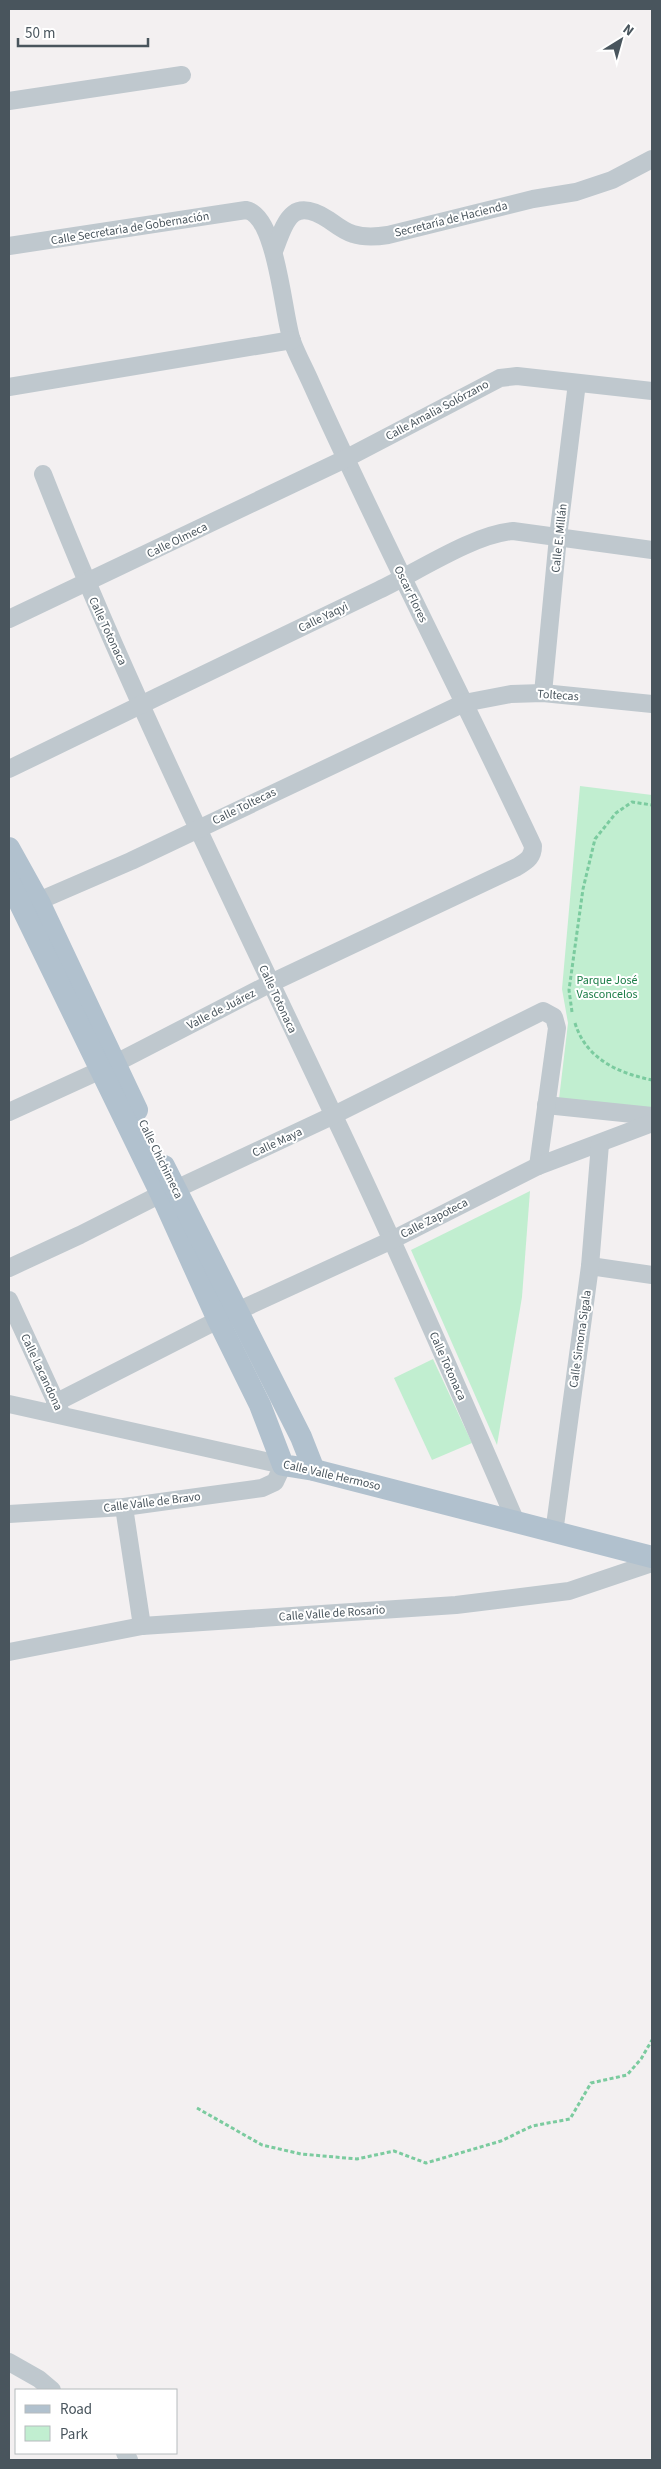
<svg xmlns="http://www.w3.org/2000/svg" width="661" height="2469" viewBox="0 0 661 2469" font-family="'Source Sans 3',sans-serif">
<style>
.green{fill:#c1eed0}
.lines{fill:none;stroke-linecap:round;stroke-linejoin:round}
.path{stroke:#7bcb9f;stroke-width:3;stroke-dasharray:4 2.5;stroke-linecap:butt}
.minor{stroke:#bfc8ce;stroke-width:18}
.major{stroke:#b1c1ce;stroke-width:22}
.labels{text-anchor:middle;stroke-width:4;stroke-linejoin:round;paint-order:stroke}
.street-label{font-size:12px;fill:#49555d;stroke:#fff}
.park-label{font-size:12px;fill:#1b7d47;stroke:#fff}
</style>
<rect width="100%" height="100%" fill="#f3f0f1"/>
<g class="green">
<path d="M580,786L652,795V1111L559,1099L568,1023L562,989Z"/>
<path d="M530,1191L522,1297L497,1445L411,1250Z"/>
<path d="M433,1359L472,1443L432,1460L394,1378Z"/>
</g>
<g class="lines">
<g class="path">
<path d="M572,1012L569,990L583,889L595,839L616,813L632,802L652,805"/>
<path d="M575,1023C586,1059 618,1073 652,1080"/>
<path d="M197,2108L262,2145L301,2154L357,2159L394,2151L426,2163L501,2141L532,2126L570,2119L591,2083L627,2075L641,2059L652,2040"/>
</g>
<g class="minor">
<path d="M9,101L182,75"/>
<path d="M9,246L246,210C277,215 283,316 292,341C297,355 305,369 311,383C381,539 460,691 533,846C533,858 526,861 517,867L271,983L114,1064L9,1112"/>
<path d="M274,251C286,220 292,196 329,220C336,225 345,232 353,234C365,238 376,237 388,235L533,199L576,192L612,180L652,159"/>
<path d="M9,387L292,340"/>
<path d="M43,474C129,693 234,903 334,1116C398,1250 457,1386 516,1522"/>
<path d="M9,619L345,459L500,378L517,376L652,391"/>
<path d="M543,693L558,537L577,383"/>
<path d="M9,769C132,709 256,649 379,590C417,572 474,534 513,531L652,550"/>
<path d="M27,906L131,861L464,703L511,694L543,693L652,704"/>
<path d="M546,1105L652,1116"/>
<path d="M590,1266L652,1275"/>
<path d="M9,1268L80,1235L161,1194L176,1189L334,1115L543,1011L554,1017L557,1028L538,1166"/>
<path d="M9,1300L61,1413"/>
<path d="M55,1403L218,1320L392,1240L538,1166L652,1123"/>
<path d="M9,1404L283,1465L275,1482L262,1488L124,1507L9,1514"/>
<path d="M124,1507L142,1626"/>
<path d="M554,1533L590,1266L600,1144"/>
<path d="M9,1652L142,1626L456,1605L569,1591L652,1563"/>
<path d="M9,2362L39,2379L52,2390"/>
<path d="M125,2453L129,2460"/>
</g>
<g class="major">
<path d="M9,848L39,902L137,1110"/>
<path d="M9,881L161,1194L218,1320L260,1405L283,1465L314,1470L652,1557"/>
<path d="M164,1166L301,1437L314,1470"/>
</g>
</g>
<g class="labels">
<g class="street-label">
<text transform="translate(451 219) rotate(-14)" y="4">Secretaría de Hacienda</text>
<text transform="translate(130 228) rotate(-9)" y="4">Calle Secretaria de Gobernación</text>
<text transform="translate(437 410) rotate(-28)" y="4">Calle Amalia Solórzano</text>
<text transform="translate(559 538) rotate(-84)" y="4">Calle E. Millán</text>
<text transform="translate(177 540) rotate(-26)" y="4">Calle Olmeca</text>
<text transform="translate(411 594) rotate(64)" y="4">Oscar Flores</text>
<text transform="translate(323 617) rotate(-26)" y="4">Calle Yaqyi</text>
<text transform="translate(108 631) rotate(65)" y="4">Calle Totonaca</text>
<text transform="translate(558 695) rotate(4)" y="4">Toltecas</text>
<text transform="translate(244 806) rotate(-26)" y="4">Calle Toltecas</text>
<text transform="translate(278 999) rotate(65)" y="4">Calle Totonaca</text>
<text transform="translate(221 1009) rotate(-27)" y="4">Valle de Juárez</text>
<text transform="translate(277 1142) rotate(-25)" y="4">Calle Maya</text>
<text transform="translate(161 1159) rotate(64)" y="4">Calle Chichimeca</text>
<text transform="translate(434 1218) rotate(-27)" y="4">Calle Zapoteca</text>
<text transform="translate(580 1339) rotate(-82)" y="4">Calle Simona Sigala</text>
<text transform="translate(448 1366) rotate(66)" y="4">Calle Totonaca</text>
<text transform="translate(42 1372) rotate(65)" y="4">Calle Lacandona</text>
<text transform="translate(332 1475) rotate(13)" y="4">Calle Valle Hermoso</text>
<text transform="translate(152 1502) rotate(-7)" y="4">Calle Valle de Bravo</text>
<text transform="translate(332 1613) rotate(-4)" y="4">Calle Valle de Rosario</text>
</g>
<g class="park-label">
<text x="607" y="984">Parque José<tspan x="607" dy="14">Vasconcelos</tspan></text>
</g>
</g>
<rect width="661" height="2469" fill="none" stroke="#49555d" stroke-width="20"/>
<rect x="15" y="2389" width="162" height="65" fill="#ffffff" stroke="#b6bbbe"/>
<rect x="25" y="2405" width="25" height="8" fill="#b1c1ce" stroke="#b6bbbe"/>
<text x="60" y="2414" font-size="15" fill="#49555d">Road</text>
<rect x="25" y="2426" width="25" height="15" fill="#c1eed0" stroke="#b6bbbe"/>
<text x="60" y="2439" font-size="15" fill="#49555d">Park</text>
<g transform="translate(621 40) rotate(37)" stroke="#ffffff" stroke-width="4" paint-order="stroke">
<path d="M0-4L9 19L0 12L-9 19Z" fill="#49555d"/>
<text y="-8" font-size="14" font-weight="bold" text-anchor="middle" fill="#49555d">N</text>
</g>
<path d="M18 38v8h130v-8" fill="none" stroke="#49555d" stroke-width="2.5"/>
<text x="25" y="38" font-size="15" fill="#49555d" stroke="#ffffff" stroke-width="4" paint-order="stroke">50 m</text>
</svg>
